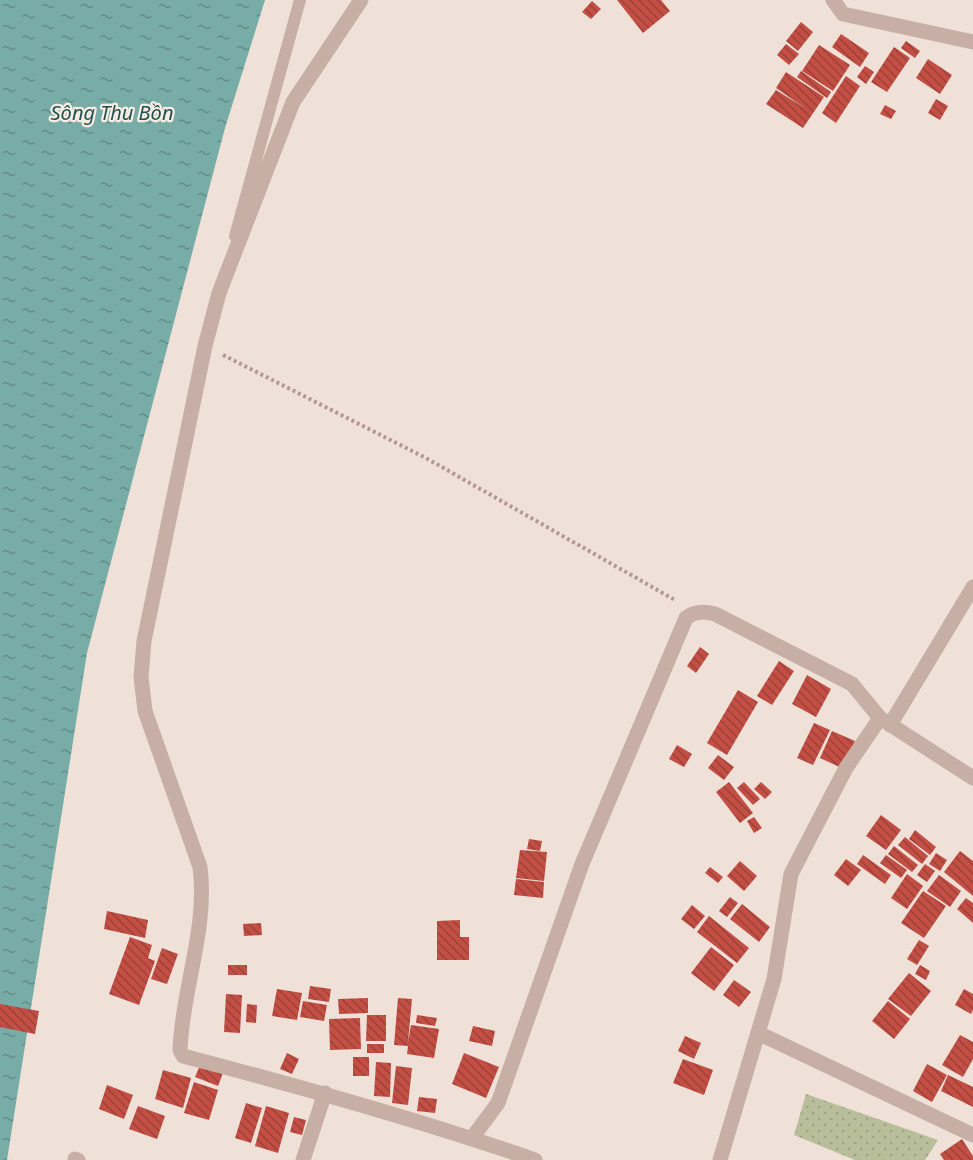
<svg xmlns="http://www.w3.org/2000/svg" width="973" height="1160" viewBox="0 0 973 1160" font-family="'Noto Sans',sans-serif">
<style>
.green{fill:url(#green-dots)}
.water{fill:url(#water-ripples)}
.building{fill:url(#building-back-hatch)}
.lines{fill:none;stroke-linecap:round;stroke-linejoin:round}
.path{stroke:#b3998f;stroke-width:4;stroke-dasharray:3 3;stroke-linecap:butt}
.lane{stroke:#c7afa5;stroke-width:12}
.street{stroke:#c7afa5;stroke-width:15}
.labels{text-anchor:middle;stroke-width:4.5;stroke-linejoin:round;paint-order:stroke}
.water-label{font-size:20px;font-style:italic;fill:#1d534e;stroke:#f8ebe4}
</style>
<defs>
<pattern id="green-dots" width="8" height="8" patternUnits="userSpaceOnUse" patternTransform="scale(1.5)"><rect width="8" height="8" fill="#b7be99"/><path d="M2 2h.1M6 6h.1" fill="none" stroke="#9ea384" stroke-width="1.8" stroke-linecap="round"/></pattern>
<pattern id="water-ripples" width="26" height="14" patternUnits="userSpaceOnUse" patternTransform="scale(1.5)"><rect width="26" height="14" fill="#78aca6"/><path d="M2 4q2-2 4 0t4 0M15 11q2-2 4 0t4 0" fill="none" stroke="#638c87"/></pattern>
<pattern id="building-back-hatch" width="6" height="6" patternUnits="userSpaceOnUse" patternTransform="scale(1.5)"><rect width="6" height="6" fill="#c24e44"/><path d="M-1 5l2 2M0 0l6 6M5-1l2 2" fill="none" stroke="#9e4139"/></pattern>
</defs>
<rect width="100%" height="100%" fill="#f0e1d8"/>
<path class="green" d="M806,1094L938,1140L925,1160H855L794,1135Z"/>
<path class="water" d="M0,0H265L225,128L87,653L7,1160H0Z"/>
<g class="building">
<path d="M617,0H661L670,11L643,33Z"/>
<path d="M592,1L601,9L591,19L582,12Z"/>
<path d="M801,22L813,32L798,51L786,41Z"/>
<path d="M841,34L869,53L860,67L832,47Z"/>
<path d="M906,41L920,51L915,58L901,48Z"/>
<path d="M786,44L799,54L789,65L777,55Z"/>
<path d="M819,45L850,65L833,91L802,71Z"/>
<path d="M894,47L910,58L887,92L871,82Z"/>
<path d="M928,59L952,75L940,94L916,78Z"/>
<path d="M865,66L874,72L866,84L857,77Z"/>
<path d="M801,71L831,92L827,98L797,77Z"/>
<path d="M786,72L824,97L803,128L766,104L776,90L805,108L776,88Z"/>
<path d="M846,76L860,86L836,123L822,113Z"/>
<path d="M936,99L948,106L940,120L928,113Z"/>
<path d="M885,105L896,111L891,119L880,114Z"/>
<path d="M700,647L709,654L696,673L687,666Z"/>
<path d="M779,661L794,671L772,705L757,696Z"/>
<path d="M807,675L831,689L816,717L792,704Z"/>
<path d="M738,690L758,702L727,755L707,743Z"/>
<path d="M814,723L830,730L813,765L797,758Z"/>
<path d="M832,731L855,741L844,769L820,758Z"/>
<path d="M677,745L692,754L684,767L669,759Z"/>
<path d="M718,755L734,767L724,780L708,768Z"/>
<path d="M729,782L753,813L740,823L716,792Z"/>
<path d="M744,782L760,799L753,805L737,788Z"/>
<path d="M761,782L772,792L765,799L754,789Z"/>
<path d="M881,815L901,830L886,850L866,836Z"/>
<path d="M754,817L762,828L754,833L747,821Z"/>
<path d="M915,830L936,847L930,855L909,839Z"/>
<path d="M905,837L928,856L922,864L898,845Z"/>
<path d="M529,839L542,841L540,851L527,849Z"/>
<path d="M894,846L918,865L912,872L888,854Z"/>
<path d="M520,850L547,852L544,881L516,878Z"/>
<path d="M960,851L973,861V896L944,872Z"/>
<path d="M936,853L947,860L940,871L929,864Z"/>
<path d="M863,855L891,875L885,884L857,864Z"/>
<path d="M886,855L907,870L901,878L880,863Z"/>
<path d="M846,859L861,870L848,886L834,875Z"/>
<path d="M740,861L757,876L744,891L727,876Z"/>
<path d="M925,864L935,871L927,882L917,875Z"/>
<path d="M710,867L723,877L718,883L705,873Z"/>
<path d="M907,874L923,886L907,909L891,898Z"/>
<path d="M939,875L961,891L950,907L927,891Z"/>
<path d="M516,879L544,882L543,898L514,895Z"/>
<path d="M923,891L946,906L924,938L901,923Z"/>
<path d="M730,897L738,903L727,917L719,911Z"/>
<path d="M966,898L973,903V923L957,909Z"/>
<path d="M742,904L770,927L759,942L730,919Z"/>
<path d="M692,905L705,916L694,929L681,919Z"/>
<path d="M107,911L148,920L145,938L104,929Z"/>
<path d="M709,916L749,948L737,963L697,932Z"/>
<path d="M460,920V937H469V960H437V921Z"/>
<path d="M261,923L262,935L244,936L243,924Z"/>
<path d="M130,937L152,945L148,958L155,961L139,1005L109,994Z"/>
<path d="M919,940L929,946L917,965L907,959Z"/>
<path d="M711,947L734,965L714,991L691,973Z"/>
<path d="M162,948L178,954L167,984L151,979Z"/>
<rect x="228" y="965" width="19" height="10"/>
<path d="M920,965L930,971L926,980L915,974Z"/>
<path d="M909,973L931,991L911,1016L888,999Z"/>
<path d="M734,980L751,992L739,1007L723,995Z"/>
<path d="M310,986L331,989L329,1002L308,999Z"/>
<path d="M277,989L302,993L297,1020L272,1016Z"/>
<path d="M964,989L973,994V1010L971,1014L955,1005Z"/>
<path d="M226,994L242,995L240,1033L224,1032Z"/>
<path d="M368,998V1013L339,1014L338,999Z"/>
<path d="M398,998L412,999L408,1042L411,1025L439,1029L434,1058L407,1054L408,1046L394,1045Z"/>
<path d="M303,1001L327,1005L324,1021L300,1017Z"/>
<path d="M888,1001L910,1019L894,1039L872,1021Z"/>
<path d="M0,1004L39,1011L35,1034L0,1027Z"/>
<path d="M247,1004L257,1005L256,1023L246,1022Z"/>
<path d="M367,1015H386V1041H366Z"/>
<path d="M417,1015L437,1018L435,1026L416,1023Z"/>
<path d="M360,1018L361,1049L330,1050L329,1019Z"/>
<path d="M473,1026L495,1031L492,1046L469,1041Z"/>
<path d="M960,1035L973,1042V1059L963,1077L942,1065Z"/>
<path d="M685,1036L701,1043L694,1059L678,1051Z"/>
<rect x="367" y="1044" width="17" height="9"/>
<path d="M287,1053L299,1059L292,1074L280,1069Z"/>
<path d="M464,1053L499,1067L486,1098L452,1084Z"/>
<rect x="353" y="1057" width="16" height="19"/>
<path d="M683,1059L713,1070L704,1095L673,1083Z"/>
<path d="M376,1062L391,1063L390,1097L374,1096Z"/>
<path d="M201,1063L223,1073L218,1086L195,1077Z"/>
<path d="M927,1064L947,1075L932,1102L913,1091Z"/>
<path d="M396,1066L412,1068L408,1105L392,1103Z"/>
<path d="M163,1070L191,1078L183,1108L155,1099Z"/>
<path d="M948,1075L973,1087V1107L941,1091Z"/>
<path d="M194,1082L218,1090L209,1120L184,1113Z"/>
<path d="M107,1085L133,1095L124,1119L99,1109Z"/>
<path d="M419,1097L437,1099L435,1113L417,1111Z"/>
<path d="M246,1103L262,1108L251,1143L235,1138Z"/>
<path d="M138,1106L165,1116L157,1139L129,1129Z"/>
<path d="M266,1106L289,1113L278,1153L255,1146Z"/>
<path d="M294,1117L306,1120L302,1135L290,1132Z"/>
<path d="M962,1139L973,1156V1160H944L940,1154Z"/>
</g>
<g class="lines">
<path class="path" d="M223,355L426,458L675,600"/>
<path class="lane" d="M235,236L300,0"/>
<g class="street">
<path d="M361,0L293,102L219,293L205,346L144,641L141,677L145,711L200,867C208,929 182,989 180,1050L183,1056C302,1087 420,1120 535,1160"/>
<path d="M833,0L843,14L973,42"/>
<path d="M890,725L973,587"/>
<path d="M758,1033L973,1135"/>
<path d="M472,1138L498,1103L582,864L686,618C695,611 704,611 715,614L852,684L880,718L973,778"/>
<path d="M75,1159L78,1160"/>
<path d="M303,1160L325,1093"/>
<path d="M720,1160L774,979L791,874L846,768L880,718"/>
</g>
</g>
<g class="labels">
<g class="water-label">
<text x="112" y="120">Sông Thu Bồn</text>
</g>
</g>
</svg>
